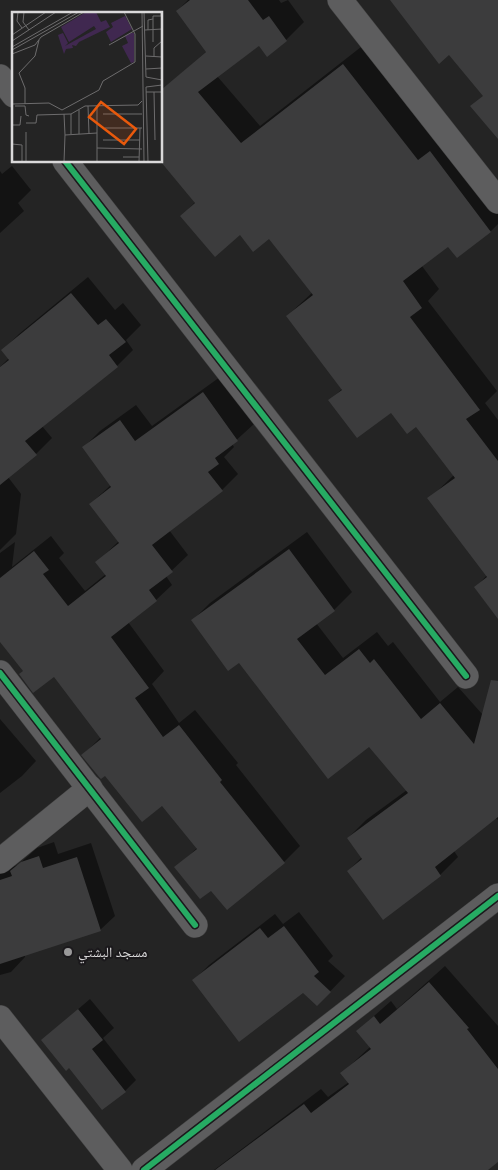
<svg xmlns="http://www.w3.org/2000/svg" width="498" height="1170" viewBox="0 0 498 1170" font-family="'Public Sans','Noto Naskh Arabic',sans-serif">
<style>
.shadow{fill:#0007}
.building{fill:#3c3c3d}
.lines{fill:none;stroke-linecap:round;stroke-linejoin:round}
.minor-casing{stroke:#3e3e3e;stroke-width:26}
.minor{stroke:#5d5d5e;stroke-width:25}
.cycleway-casing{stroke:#1b191c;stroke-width:9}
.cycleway{stroke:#26ab63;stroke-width:6}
.poi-dot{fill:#9a9a9a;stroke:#1b191c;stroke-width:2}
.labels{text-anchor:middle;stroke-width:4;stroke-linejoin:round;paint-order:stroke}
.poi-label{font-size:14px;fill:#dad9da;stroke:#1b191c;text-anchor:start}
.inset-road{fill:none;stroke:#6d6c6d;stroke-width:1}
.view{fill:#e8590c;fill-opacity:0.15;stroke:#e8590c;stroke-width:2.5}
.inset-edge{fill:none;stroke:#dad9da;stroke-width:2.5}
</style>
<rect width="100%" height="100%" fill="#242424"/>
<g class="shadow">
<path d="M188,0H279L281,3L288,0L304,22L286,40L267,55L260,45L217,76L260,126L361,47L436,143L449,134L498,200V224L491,231L457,257L448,246L422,266L439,289L428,301L497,391L485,403L498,420V617L476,587L487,575L429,499L454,475L416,425L391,411L330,400L342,389L287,316L313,292L269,237L241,234L182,216L196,201L161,91L207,51L177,11Z"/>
<path d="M12,166L31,190L18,203L24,211L0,233V171L2,174Z"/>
<path d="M88,277L115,310L123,303L141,325L126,340L133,350L117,366L42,426L52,438L36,454L8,477L21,494L16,534L0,550V367L9,358L3,350L19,334Z"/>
<path d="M220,377L254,424L232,444L234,447L224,457L238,474L222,490L169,530L188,555L166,576L172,585L156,600L128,622L164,671L152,684L179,723L195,710L238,763L236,765L300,846L284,862L227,909L211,889L176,868L198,847L162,804L105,774L83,755L101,737L54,675L24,671L0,632V553L15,542L12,567L51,536L64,553L59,558L85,591L106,574L97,562L119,541L90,504L111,485L84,447L100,431L136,405L152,426Z"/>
<path d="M307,532L352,592L334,610L316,623L343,658L377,632L388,646L393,642L440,702L458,687L483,715L498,692V820L495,817L454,851L458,857L440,875L348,871L362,857L348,838L366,820L407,790L369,746L239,662L192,621L210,603Z"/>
<path d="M0,719L36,761L22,776L0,793Z"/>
<path d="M54,842L58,854L91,843L115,916L100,930L25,955V957L11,972L0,975V871L18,865L37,848Z"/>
<path d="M299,912L333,956L328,961L345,976L317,1005L303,992L194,980L209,965L275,914L283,924Z"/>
<path d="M445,966L498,1026V1158L486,1170H214L321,1089L328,1097L349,1082L342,1073L370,1047L357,1031L391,1001L397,1009Z"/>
<path d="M90,999L114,1028L103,1038L136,1080L125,1091L42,1040Z"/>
</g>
<g class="building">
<path d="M190,0H248L263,20L269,16L287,41L267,57L259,46L198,92L241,143L343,64L418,160L430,151L491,232L457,258L448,247L403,281L422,308L410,317L480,410L466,419L498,461V619L474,587L487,577L427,498L455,478L416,427L407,434L391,413L357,438L328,400L342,390L286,316L313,295L269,239L253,252L240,235L215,257L180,216L195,203L161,162V90L206,52L176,11Z"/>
<path d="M390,0H498V139L470,106L483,96L449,55L439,64Z"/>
<path d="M71,293L98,325L106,319L126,342L109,355L118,367L25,441L37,455L0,485V367L9,360L1,350Z"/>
<path d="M203,392L238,441L215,458L219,464L208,472L223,491L152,545L173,572L149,590L157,601L111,637L149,688L135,698L163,737L179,725L222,780L220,782L285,863L227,910L211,891L200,899L174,867L197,849L162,806L142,822L105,776L101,779L99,777L81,755L101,739L54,677L33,693L19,674L23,671L0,642V578L34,551L49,570L43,574L68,606L106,576L95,562L119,543L89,504L111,487L82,447L120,420L135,441Z"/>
<path d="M289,549L335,611L297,639L325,675L359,649L370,663L374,659L421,719L440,703L474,744L491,680L498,681V817L435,867L441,876L383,920L347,871L362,859L347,838L408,793L369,747L328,779L239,663L228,671L191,620Z"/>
<path d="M39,856L43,868L77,857L101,931L0,964V880L12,876L10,871L21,862Z"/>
<path d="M284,926L319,972L314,976L331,992L317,1006L303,993L239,1042L192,980L260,928L268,938Z"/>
<path d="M429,982L469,1028L467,1029L498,1069V1162L488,1170H215L304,1104L311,1113L349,1084L340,1073L371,1049L356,1031L374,1016L380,1024Z"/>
<path d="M78,1009L103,1040L92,1049L126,1092L102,1110L69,1068L66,1071L41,1040Z"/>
</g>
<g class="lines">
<defs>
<g id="minor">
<path d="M340,0L498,201"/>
<path d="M0,77L14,95"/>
<path d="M65,161L466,676"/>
<path d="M0,673L195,925"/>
<path d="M0,861L90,788"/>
<path d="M0,1018L120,1170"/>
<path d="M144,1170L498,896"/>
</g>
</defs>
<use href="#minor" class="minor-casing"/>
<use href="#minor" class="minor"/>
<defs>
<g id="cycleway">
<path d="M65,161L466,676"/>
<path d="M0,673L195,925"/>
<path d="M144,1170L498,896"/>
</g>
</defs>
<use href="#cycleway" class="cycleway-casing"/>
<use href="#cycleway" class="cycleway"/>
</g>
<circle class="poi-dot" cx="68" cy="952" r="5"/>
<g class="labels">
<g class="poi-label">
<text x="78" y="957">مسجد البشتي</text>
</g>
</g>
<g transform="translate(12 12)">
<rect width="150" height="150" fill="#242424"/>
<path d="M74,0H84L89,10L94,8L98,15L67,30L64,34L60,33L61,36L54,37L52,42L46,23L51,21L56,31L53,34L84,17L82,14L57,30L49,15ZM113,4L120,17L99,30L94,20L101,15L99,11ZM119,21H122V50L119,51L110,34L116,31L113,24Z" fill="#402850"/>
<path class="inset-road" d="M6,0L5,9L10,16M12,0L11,10L17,18M130,0L132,150M132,0L134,65L150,68M133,18L150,17M136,18V8L141,7M0,23L34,0M0,29L44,0M141,30V4H149V0M97,33L131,14M0,35L61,0M0,38L67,0M0,42L23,33L29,25L72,0M134,44L150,45M142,44V36L150,29M134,57L150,56M134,80H150M142,80L143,128M0,92L37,91L50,98L87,78L91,69L123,50V22L112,0M13,92V76L7,61L23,44L27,28M3,94H13L14,103L17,104M76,94L77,122M67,98V122M52,102L53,123M59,102V122M91,102H130M14,111H24L25,103L59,102L73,94L126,93L130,89M0,113H8L9,104M93,116H130M14,120V150M91,128H128M0,132L10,133V150M85,136L130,137M111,145H127M52,150L53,123L85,121M85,150V94M127,150L128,116M136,150L134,75L150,73"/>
<path class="view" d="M89,90L124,117L112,132L77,105Z"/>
<rect width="150" height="150" class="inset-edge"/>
</g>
</svg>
